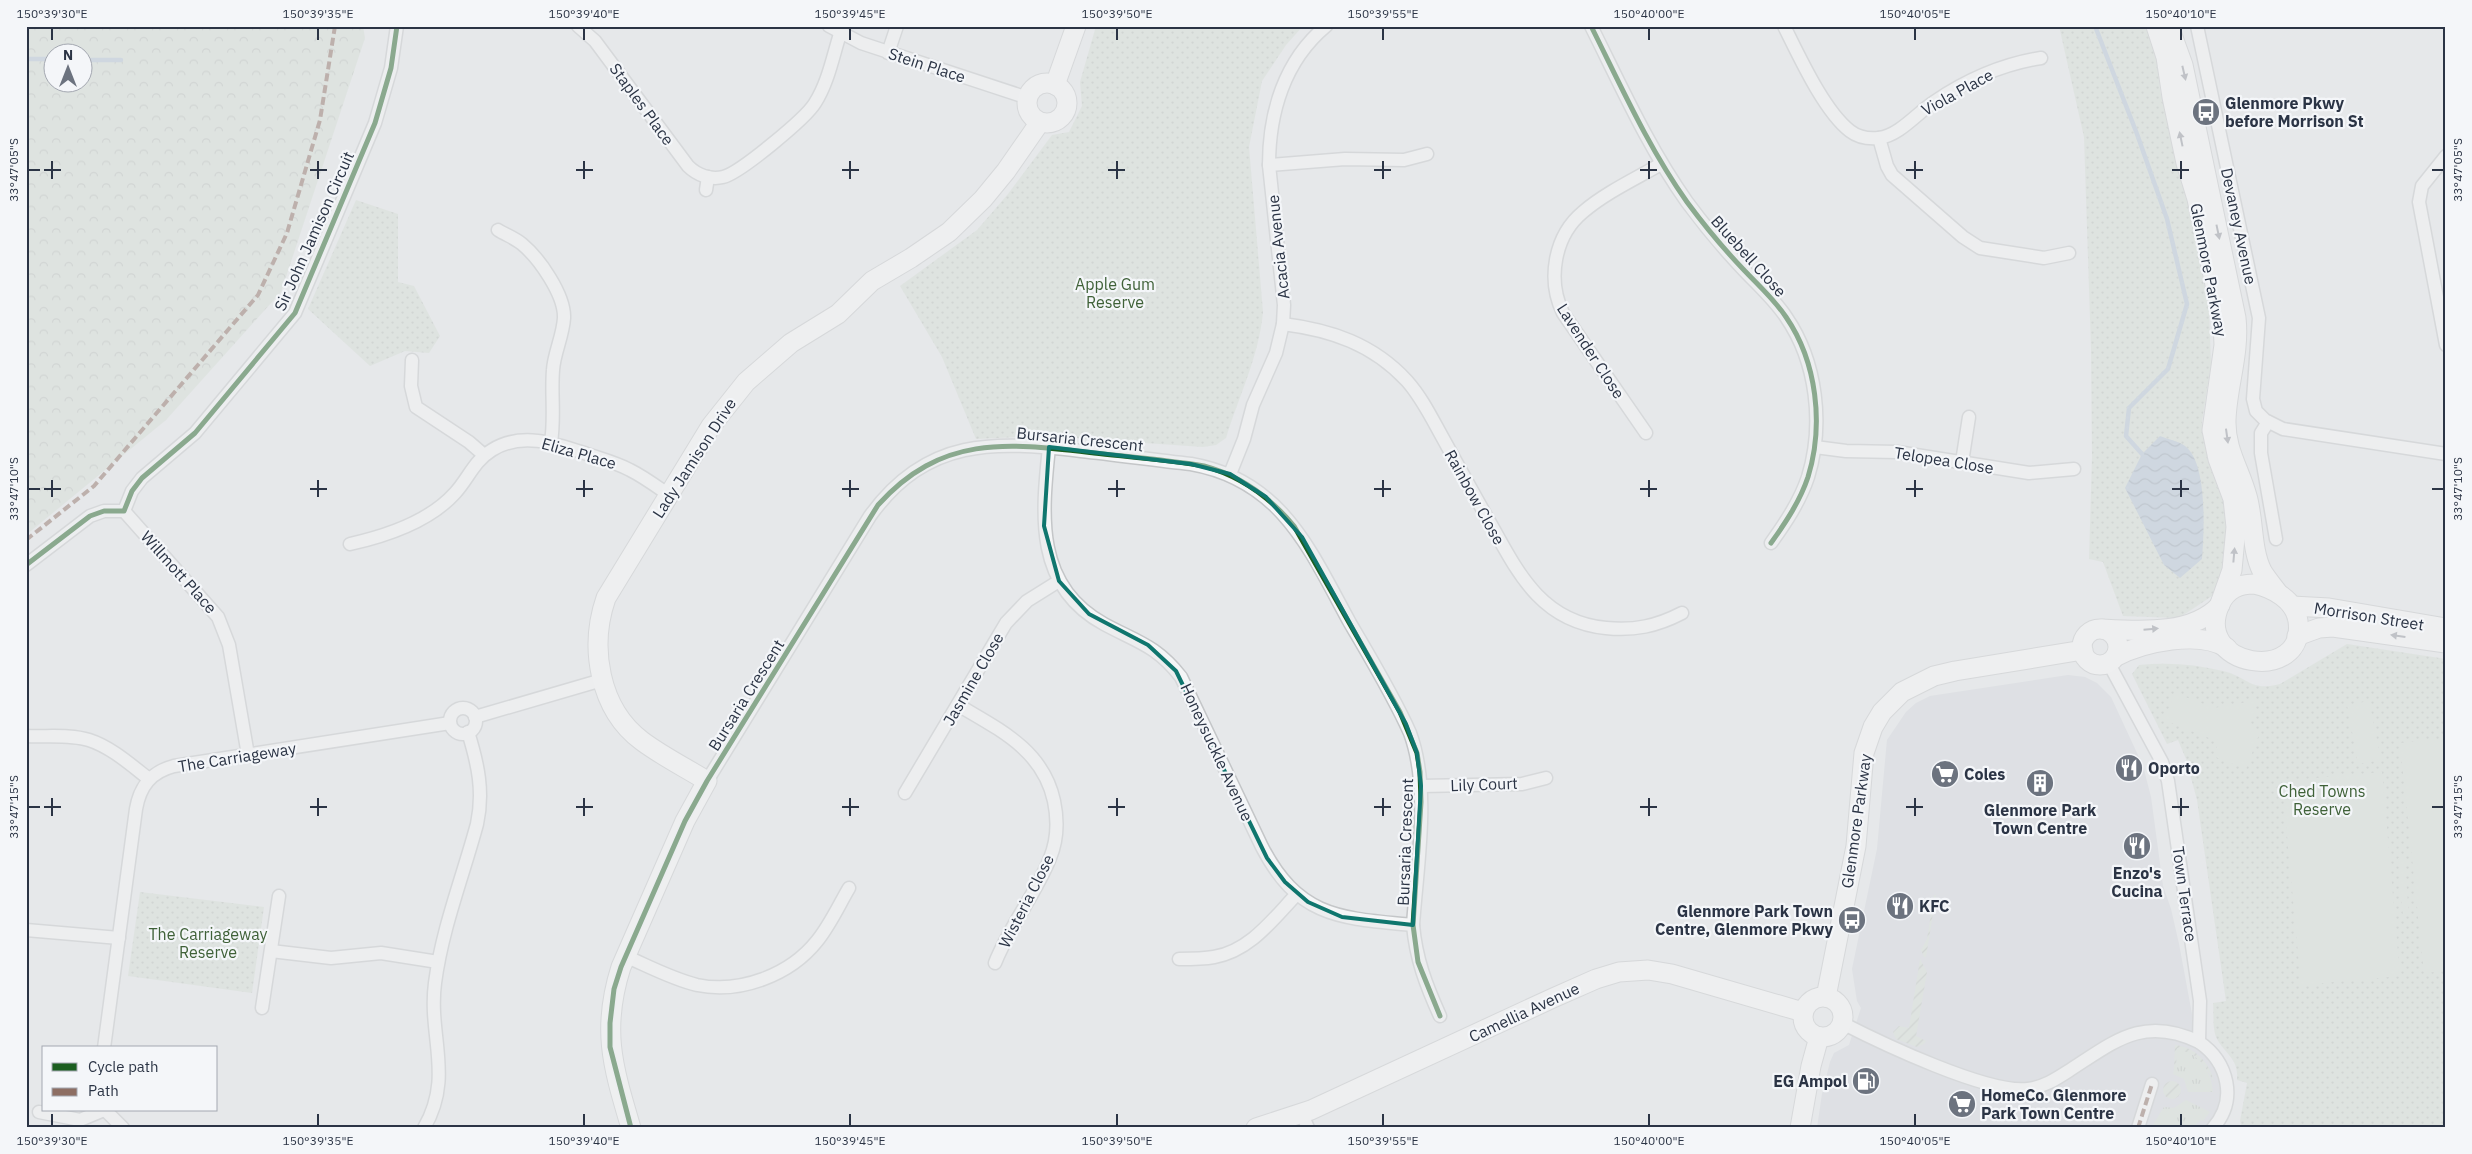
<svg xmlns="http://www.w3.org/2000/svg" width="2472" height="1154" viewBox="0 0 2472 1154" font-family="'IBM Plex Sans',sans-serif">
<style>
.built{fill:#d4d7dd}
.grass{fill:url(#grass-tufts)}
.forest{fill:url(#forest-crowns);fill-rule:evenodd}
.park{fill:url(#park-dots)}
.garden{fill:url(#garden-furrows)}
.pitch{fill:#d6ded6}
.water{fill:url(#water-waves)}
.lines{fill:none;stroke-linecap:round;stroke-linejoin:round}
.stream{stroke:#b4c4d5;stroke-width:4.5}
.street-casing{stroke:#c4c6c8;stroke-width:15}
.secondary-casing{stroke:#c4c6c8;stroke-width:21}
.street{stroke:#f5f6f7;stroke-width:12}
.secondary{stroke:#f8f8f8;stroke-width:19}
.quiet{stroke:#8d6e63;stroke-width:4;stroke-dasharray:8 4;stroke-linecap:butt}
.cycleway-casing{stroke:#f4f6f9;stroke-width:8}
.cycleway{stroke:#1b5e20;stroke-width:5}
.oneway{fill:#92969e}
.marked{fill:none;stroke:#0f766e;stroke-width:4;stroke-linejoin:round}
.ticks{fill:none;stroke:#2b3445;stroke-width:2}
.labels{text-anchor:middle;stroke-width:4.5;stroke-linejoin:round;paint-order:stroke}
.street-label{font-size:16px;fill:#2b3445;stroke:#f4f6f9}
.poi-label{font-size:16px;font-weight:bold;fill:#2b3445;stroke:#f4f6f9;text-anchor:start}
.park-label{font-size:16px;fill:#3f6138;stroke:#f4f6f9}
.neatline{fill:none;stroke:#2b3445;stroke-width:2}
.ticks-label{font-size:12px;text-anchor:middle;fill:#2b3445}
</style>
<defs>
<pattern id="grass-tufts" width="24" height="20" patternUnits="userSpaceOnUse" patternTransform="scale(1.25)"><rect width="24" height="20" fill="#d6ded6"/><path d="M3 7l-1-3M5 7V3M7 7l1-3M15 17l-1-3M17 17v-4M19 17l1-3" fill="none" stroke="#b8bfb9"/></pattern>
<pattern id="forest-crowns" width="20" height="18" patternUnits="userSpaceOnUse" patternTransform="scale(1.25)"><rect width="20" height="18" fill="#d6ded6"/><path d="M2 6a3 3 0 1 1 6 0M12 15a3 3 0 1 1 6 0" fill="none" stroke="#b8bfb9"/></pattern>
<pattern id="park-dots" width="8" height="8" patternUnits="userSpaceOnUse" patternTransform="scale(1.25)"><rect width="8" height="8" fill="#d6ded6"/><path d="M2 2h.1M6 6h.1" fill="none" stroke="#b8bfb9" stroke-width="1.8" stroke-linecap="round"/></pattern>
<pattern id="garden-furrows" width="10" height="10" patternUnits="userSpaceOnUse" patternTransform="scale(1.25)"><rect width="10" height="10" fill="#d6ded6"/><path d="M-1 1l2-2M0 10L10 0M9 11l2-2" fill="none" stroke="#b8bfb9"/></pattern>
<pattern id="water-waves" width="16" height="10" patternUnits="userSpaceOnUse" patternTransform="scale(1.25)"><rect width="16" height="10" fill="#b4c4d5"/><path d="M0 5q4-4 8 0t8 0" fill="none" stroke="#93a0af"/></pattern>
</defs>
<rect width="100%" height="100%" fill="#e6e8ea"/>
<path class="built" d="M2068,675L2085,677L2097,683L2111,697L2143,766L2151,797L2163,886L2171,909L2179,944L2194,1025L2221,1076L2222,1098L2215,1115L2207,1128H1817L1822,1094L1830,1062L1834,1053L1849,1045L1861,1008L1857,1001L1852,969L1877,849L1887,740L1906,712L1916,703L1930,696Z"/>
<g class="grass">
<path d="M2177,1048C2199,1054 2211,1069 2213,1092H2188L2184,1079L2173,1074L2174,1069L2176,1068Z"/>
<path d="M2186,1100L2210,1112L2203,1121L2201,1120L2192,1128H2151L2164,1107L2174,1108Z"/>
</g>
<path class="forest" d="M26,26H363L365,38L281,292L166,420L26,535ZM52,52H82V82H52Z"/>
<g class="park">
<path d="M1096,26H1303L1286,45L1262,81L1249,147L1263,312C1259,356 1239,396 1226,438L1216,445L1203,447L1043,436L976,439L942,357L900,286L977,230L1008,194L1052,135L1069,132L1082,106L1080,82Z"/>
<path d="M2059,26H2147L2158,62L2160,90L2190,212L2209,309L2211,364L2202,422L2209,464L2225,507L2227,548L2215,594L2179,618L2123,616L2103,562L2089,559L2092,457L2091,349L2084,137Z"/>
<path d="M356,200L398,214V282L414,286L440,336L429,353L405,351L370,366L308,309Z"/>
<path d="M2347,644L2446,659V1128H2242L2240,1121L2247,1083L2237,1080C2239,1059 2226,1055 2217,1039C2212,1029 2214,1013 2213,1003L2226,1001L2197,800L2186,759L2178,740L2167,744L2132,674L2139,665C2167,662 2195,664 2223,671C2249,677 2249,692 2280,684Z"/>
<path d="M140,892L264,907L252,993L128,976Z"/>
</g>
<g class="garden">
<path d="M1934,895H1936L1926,957H1924L1921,950L1927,939Z"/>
<path d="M1920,959L1927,972L1916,1036L1926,1041L1924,1044L1917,1047L1896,1039L1893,1032L1899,1026L1909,1028Z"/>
<path d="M2175,1045C2195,1047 2210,1063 2214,1082L2204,1065L2195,1056L2177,1048L2176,1069H2174Z"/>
<circle cx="2172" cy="1090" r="9"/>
</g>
<g class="pitch">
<path d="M2175,693L2214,708L2258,700L2249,728L2260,732L2246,769L2213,756L2219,742L2164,720Z"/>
<path d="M2369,701L2381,760L2358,764L2347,705Z"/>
<path d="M2446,739V971L2424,973L2400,743Z"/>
<path d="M2382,772L2400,976L2301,985L2282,781Z"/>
<path d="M2404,857L2409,915L2403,916L2398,858Z"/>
</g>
<path class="water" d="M2160,436C2167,439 2179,441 2185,446C2208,463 2204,533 2202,559L2180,578L2164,565L2125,488L2142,454Z"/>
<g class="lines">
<g class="stream">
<path d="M2095,26L2137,134L2167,219L2187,304L2168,369L2129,408L2126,436L2142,454"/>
<path d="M26,59H52"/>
<path d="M82,60H121"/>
</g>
<defs>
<g id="street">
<path d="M578,26L595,41L688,166C697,175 710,180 723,177C740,173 806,118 815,103C828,83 833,56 840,34"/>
<path d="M829,26L861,43L1028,98"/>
<path d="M1591,26C1621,86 1648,147 1687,202C1704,225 1723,248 1743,269C1758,285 1774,299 1786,317C1817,362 1824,425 1808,477C1800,501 1786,522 1771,543"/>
<path d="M1784,26C1799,56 1824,111 1850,131C1859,138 1869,139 1879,138L1887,166L1892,175L1963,237L1980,248L2044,258L2069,253"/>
<path d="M2197,26L2259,318L2253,399L2256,411L2265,420L2283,429L2446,454"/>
<path d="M888,53L897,26"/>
<path d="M1879,138C1900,135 1917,113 1934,102C1965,81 2003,64 2041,58"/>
<path d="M2446,156L2422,186L2419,202L2446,345"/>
<path d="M1269,165L1345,159L1404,160L1427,154"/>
<path d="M706,190L708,177"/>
<path d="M498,230C506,235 515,238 522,244C539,258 565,295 564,318C563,336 554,353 553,370C551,394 555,418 551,442"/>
<path d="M1283,324C1331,330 1373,344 1407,381C1423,399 1433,421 1445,442C1461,471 1477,500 1493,528C1520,577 1544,622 1606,628C1634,631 1657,626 1682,613"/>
<path d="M412,360L411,386L416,407L469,442L484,455"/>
<path d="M2268,422L2261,433V453L2276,539"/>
<path d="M1646,433L1563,313C1547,280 1554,236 1583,212C1605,193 1635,179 1661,164"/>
<path d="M1049,447C1042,514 1034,586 1104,624C1137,642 1156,645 1181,677L1262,847C1299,918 1340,918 1413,925"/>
<path d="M1815,447L1846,451L1897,452L2029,473L2074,469"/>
<path d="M1962,462L1969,417"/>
<path d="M1230,474L1244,439L1253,405L1276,353L1283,324L1284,305L1269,165C1269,113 1284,61 1326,26"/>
<path d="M124,511L218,617L229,645L248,755"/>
<path d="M350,544C386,536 429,522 455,493C468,479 474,461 492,450C522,431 557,444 587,454C602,459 617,463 630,470C644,477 656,486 669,495"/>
<path d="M26,565L90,516L104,511H124L132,491L142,478L195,433L295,313L375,123L391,68L397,26"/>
<path d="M2108,662L2162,762L2168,781L2200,1001L2199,1042C2228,1062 2238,1100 2213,1128"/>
<path d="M958,705C1000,730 1043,750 1054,801C1058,820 1057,841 1050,858C1036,894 1010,925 995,963"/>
<circle cx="463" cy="721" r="13"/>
<path d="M475,717L602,680"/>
<path d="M26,736C47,737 70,734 89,740C111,747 131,765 149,779"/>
<path d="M707,781L870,516C927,437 994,441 1081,451C1118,455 1154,460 1191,464C1282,480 1310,550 1350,623C1371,659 1393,695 1410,733C1431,790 1417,865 1413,925C1416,959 1426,985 1440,1016"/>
<path d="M1421,786L1522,784L1546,778"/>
<path d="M905,793L1006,623L1027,601L1059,581"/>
<path d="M26,930L119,938"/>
<path d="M271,951L331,958L381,953L438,962"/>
<path d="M625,956C648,966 672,979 697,985C740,994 790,975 817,941C830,925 839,905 849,888"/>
<path d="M1179,959C1191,959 1203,959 1214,957C1250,951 1273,919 1296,895"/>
<path d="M262,1008L279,896"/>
<path d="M1842,1023C1881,1043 1988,1094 2028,1089C2044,1087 2056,1079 2070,1070C2114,1042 2143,1015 2199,1042"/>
<path d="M104,1048L136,809C140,786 151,772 174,766L450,723"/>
<path d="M105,1110L123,1128"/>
<path d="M39,1112L80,1120L104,1110"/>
<path d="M1302,1114L1308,1128"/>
<path d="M424,1128C454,1077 428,1036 435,983C442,929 463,876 477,824C484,792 478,764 468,732"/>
<path d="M2138,1128L2152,1084"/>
</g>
<g id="secondary">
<path d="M2156,26L2166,57L2172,97L2186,163L2197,199L2223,323L2224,345L2212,430L2218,459L2233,499L2236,527L2232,570L2221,601"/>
<path d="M2171,32L2183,65L2236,318C2240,353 2227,386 2226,420C2225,449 2240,470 2247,496C2254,520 2251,549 2262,571C2266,578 2273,586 2278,593"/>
<circle cx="1047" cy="103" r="20"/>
<path d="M1055,85L1076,26"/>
<path d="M2254,584C2273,588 2295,600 2298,621C2307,685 2191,668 2220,604C2227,589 2239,584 2254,584Z"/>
<path d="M2292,606L2329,608L2446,628"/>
<path d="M2102,629C2140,631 2193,635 2220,605"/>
<circle cx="2100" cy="647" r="18"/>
<path d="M2297,636L2319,628L2333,627L2446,643"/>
<path d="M2115,657C2143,642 2200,630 2227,648"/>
<circle cx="1823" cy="1017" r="20"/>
<path d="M1826,997L1856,846L1864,753L1873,727L1882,712L1902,692L1934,676L1955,671L2083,650"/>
<path d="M631,1128C613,1067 601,1030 621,967L685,821L707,781C686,768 662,756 642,741C599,709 589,647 606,598L711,426L746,382L791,343L838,314L872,281L911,258L949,232L983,199L1006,171L1040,122"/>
<path d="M1256,1128L1311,1110L1553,998L1596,979L1619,972L1648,970L1672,974L1803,1012"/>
<path d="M1800,1128L1811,1066L1819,1037"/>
</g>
</defs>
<use href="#street" class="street-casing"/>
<use href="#secondary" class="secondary-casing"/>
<use href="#street" class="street"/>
<use href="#secondary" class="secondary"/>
<g class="quiet">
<path d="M26,540L94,486L258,295L287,233L320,120L335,26"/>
<path d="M2138,1128L2152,1084"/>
</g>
<defs>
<g id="cycleway">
<path d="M1591,26C1621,86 1648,147 1687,202C1704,225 1723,248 1743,269C1758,285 1774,299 1786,317C1817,362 1824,425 1808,477C1800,501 1786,522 1771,543"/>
<path d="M26,565L90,516L104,511H124L132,491L142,478L195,433L295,313L375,123L391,68L397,26"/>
<path d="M631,1128L610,1047V1023L614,989L621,967L685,821L707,781L878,505C942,434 1008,443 1094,453C1131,457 1168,460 1204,466C1241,476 1269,496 1294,526L1400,712L1417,753L1420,772L1421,802L1413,925L1418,962L1440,1016"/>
</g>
</defs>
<use href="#cycleway" class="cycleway-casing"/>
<use href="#cycleway" class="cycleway"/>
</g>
<defs><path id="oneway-solid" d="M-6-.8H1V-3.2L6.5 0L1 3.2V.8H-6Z" transform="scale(1.25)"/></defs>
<g class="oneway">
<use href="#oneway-solid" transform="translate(2184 73) rotate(77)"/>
<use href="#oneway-solid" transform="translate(2181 139) rotate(-102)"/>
<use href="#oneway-solid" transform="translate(2218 232) rotate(78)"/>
<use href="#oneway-solid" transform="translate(2227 436) rotate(82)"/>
<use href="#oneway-solid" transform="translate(2234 555) rotate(-85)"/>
<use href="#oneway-solid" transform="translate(2151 629) rotate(-5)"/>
<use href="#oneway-solid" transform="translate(2398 636) rotate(-172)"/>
</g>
<path d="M0 0H2472V1154H0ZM1049,447L1191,464L1230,474L1266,497L1302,537L1406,724L1417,753L1421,786L1413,925L1342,917L1308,902L1285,882L1267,858L1176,671L1148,645L1089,614L1059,581L1044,526Z" fill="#e6e8ea" fill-opacity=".55" fill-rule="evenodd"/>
<path class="marked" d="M1049,447L1191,464L1230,474L1266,497L1302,537L1406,724L1417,753L1421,786L1413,925L1342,917L1308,902L1285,882L1267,858L1176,671L1148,645L1089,614L1059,581L1044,526Z"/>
<path class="ticks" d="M52,28V40M318,28V40M584,28V40M850,28V40M1117,28V40M1383,28V40M1649,28V40M1915,28V40M2181,28V40M52,161V179M318,161V179M584,161V179M850,161V179M1117,161V179M1383,161V179M1649,161V179M1915,161V179M2181,161V179M28,170H40M44,170H61M310,170H327M576,170H593M842,170H859M1108,170H1125M1374,170H1391M1640,170H1657M1906,170H1923M2172,170H2189M2432,170H2444M52,480V497M318,480V497M584,480V497M850,480V497M1117,480V497M1383,480V497M1649,480V497M1915,480V497M2181,480V497M28,489H40M44,489H61M310,489H327M576,489H593M842,489H859M1108,489H1125M1374,489H1391M1640,489H1657M1906,489H1923M2172,489H2189M2432,489H2444M52,798V816M318,798V816M584,798V816M850,798V816M1117,798V816M1383,798V816M1649,798V816M1915,798V816M2181,798V816M28,807H40M44,807H61M310,807H327M576,807H593M842,807H859M1108,807H1125M1374,807H1391M1640,807H1657M1906,807H1923M2172,807H2189M2432,807H2444M52,1114V1126M318,1114V1126M584,1114V1126M850,1114V1126M1117,1114V1126M1383,1114V1126M1649,1114V1126M1915,1114V1126M2181,1114V1126"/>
<defs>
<symbol id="bus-disc" viewBox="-11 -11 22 22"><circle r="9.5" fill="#6c737f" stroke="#f4f6f9"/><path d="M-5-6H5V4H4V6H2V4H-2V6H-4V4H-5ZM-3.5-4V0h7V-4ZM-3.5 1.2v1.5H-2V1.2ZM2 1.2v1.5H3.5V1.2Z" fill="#fff"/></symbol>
<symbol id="restaurant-disc" viewBox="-11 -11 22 22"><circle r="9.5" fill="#6c737f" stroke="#f4f6f9"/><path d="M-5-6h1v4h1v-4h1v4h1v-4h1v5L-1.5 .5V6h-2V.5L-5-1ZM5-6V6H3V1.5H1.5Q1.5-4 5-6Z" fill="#fff"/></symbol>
<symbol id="supermarket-disc" viewBox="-11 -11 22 22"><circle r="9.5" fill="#6c737f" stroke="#f4f6f9"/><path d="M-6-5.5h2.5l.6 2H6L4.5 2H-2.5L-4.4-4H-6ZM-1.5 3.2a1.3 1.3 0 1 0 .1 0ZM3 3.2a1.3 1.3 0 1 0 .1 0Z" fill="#fff"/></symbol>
<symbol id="building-disc" viewBox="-11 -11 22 22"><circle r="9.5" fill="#6c737f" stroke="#f4f6f9"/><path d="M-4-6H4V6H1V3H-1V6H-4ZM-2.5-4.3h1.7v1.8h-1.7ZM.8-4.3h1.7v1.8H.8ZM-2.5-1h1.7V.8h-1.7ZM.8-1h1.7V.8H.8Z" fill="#fff"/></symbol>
<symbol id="fuel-disc" viewBox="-11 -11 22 22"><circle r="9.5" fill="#6c737f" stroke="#f4f6f9"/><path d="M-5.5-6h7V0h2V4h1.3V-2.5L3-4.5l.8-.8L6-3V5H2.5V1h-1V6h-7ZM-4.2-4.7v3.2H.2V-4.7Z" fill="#fff"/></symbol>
</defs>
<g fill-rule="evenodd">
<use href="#bus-disc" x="2190" y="96" width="32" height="32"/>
<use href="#restaurant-disc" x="2113" y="752" width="32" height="32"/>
<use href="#supermarket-disc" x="1929" y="758" width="32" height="32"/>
<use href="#building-disc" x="2024" y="767" width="32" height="32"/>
<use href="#restaurant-disc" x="2121" y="830" width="32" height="32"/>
<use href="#restaurant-disc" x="1884" y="890" width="32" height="32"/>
<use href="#bus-disc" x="1836" y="904" width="32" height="32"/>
<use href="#fuel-disc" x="1850" y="1065" width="32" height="32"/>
<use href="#supermarket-disc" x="1946" y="1088" width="32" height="32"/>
</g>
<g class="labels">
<g class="street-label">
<text transform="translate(927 65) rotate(18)" y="6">Stein Place</text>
<text transform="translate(1957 92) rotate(-29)" y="6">Viola Place</text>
<text transform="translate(642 104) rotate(54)" y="6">Staples Place</text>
<text transform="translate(2239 226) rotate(78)" y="6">Devaney Avenue</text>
<text transform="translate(314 231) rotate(-66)" y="6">Sir John Jamison Circuit</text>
<text transform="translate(1278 247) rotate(-96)" y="6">Acacia Avenue</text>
<text transform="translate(1749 256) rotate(48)" y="6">Bluebell Close</text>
<text transform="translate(2209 270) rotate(79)" y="6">Glenmore Parkway</text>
<text transform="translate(1591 351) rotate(57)" y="6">Lavender Close</text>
<text transform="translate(1080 439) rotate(6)" y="6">Bursaria Crescent</text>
<text transform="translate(579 453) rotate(16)" y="6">Eliza Place</text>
<text transform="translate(694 458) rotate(-57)" y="6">Lady Jamison Drive</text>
<text transform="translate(1944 460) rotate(9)" y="6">Telopea Close</text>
<text transform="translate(1475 497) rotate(61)" y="6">Rainbow Close</text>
<text transform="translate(179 572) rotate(48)" y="6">Willmott Place</text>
<text transform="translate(2369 616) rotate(9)" y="6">Morrison Street</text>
<text transform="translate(973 679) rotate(-60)" y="6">Jasmine Close</text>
<text transform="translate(746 695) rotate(-58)" y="6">Bursaria Crescent</text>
<text transform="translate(1217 752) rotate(65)" y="6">Honeysuckle Avenue</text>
<text transform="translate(237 757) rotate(-9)" y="6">The Carriageway</text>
<text transform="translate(1484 784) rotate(-2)" y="6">Lily Court</text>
<text transform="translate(1856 821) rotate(-82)" y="6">Glenmore Parkway</text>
<text transform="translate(1405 842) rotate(-88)" y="6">Bursaria Crescent</text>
<text transform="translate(2185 894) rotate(82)" y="6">Town Terrace</text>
<text transform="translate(1026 901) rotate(-63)" y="6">Wisteria Close</text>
<text transform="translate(1524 1012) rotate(-25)" y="6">Camellia Avenue</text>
</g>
<g class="poi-label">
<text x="2225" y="109">Glenmore Pkwy<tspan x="2225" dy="18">before Morrison St</tspan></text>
<text x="2148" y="774">Oporto</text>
<text x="1964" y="780">Coles</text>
<text x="2040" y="816" text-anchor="middle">Glenmore Park<tspan x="2040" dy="18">Town Centre</tspan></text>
<text x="2137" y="879" text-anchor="middle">Enzo's<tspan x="2137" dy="18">Cucina</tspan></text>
<text x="1919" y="912">KFC</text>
<text x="1833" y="917" text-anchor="end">Glenmore Park Town<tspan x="1833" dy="18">Centre, Glenmore Pkwy</tspan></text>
<text x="1847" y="1087" text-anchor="end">EG Ampol</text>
<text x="1981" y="1101">HomeCo. Glenmore<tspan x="1981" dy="18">Park Town Centre</tspan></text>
</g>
<g class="park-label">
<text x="1115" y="290">Apple Gum<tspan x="1115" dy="18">Reserve</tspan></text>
<text x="2322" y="797">Ched Towns<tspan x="2322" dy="18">Reserve</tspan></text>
<text x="208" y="940">The Carriageway<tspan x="208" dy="18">Reserve</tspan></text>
</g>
</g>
<rect width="2472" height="1154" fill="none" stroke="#f4f6f9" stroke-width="55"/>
<rect x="42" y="1046" width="175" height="65" fill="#f4f6f9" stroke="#a4a8b1"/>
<rect x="52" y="1063" width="25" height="8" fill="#1b5e20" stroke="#a4a8b1"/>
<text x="88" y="1072" font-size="15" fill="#2b3445">Cycle path</text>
<rect x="52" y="1088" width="25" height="8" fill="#8d6e63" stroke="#a4a8b1"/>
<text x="88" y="1096" font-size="15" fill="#2b3445">Path</text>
<g transform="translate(68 68)"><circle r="24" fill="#f4f6f9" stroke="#a4a8b1"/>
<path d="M0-4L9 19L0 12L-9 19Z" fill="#6c737f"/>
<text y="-8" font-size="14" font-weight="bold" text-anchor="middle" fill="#2b3445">N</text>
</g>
<rect x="28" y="28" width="2416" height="1098" class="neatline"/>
<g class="ticks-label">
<text x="52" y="18">150°39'30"E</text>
<text x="318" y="18">150°39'35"E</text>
<text x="584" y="18">150°39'40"E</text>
<text x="850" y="18">150°39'45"E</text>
<text x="1117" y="18">150°39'50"E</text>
<text x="1383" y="18">150°39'55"E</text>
<text x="1649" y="18">150°40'00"E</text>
<text x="1915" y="18">150°40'05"E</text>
<text x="2181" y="18">150°40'10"E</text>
<text transform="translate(14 170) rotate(-90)" y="4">33°47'05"S</text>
<text transform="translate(2458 170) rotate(-90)" y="4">33°47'05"S</text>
<text transform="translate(14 489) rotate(-90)" y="4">33°47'10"S</text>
<text transform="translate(2458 489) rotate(-90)" y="4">33°47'10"S</text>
<text transform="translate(14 807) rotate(-90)" y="4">33°47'15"S</text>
<text transform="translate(2458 807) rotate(-90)" y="4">33°47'15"S</text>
<text x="52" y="1145">150°39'30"E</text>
<text x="318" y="1145">150°39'35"E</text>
<text x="584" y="1145">150°39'40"E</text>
<text x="850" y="1145">150°39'45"E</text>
<text x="1117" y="1145">150°39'50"E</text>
<text x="1383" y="1145">150°39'55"E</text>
<text x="1649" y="1145">150°40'00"E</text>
<text x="1915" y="1145">150°40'05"E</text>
<text x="2181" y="1145">150°40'10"E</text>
</g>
</svg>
